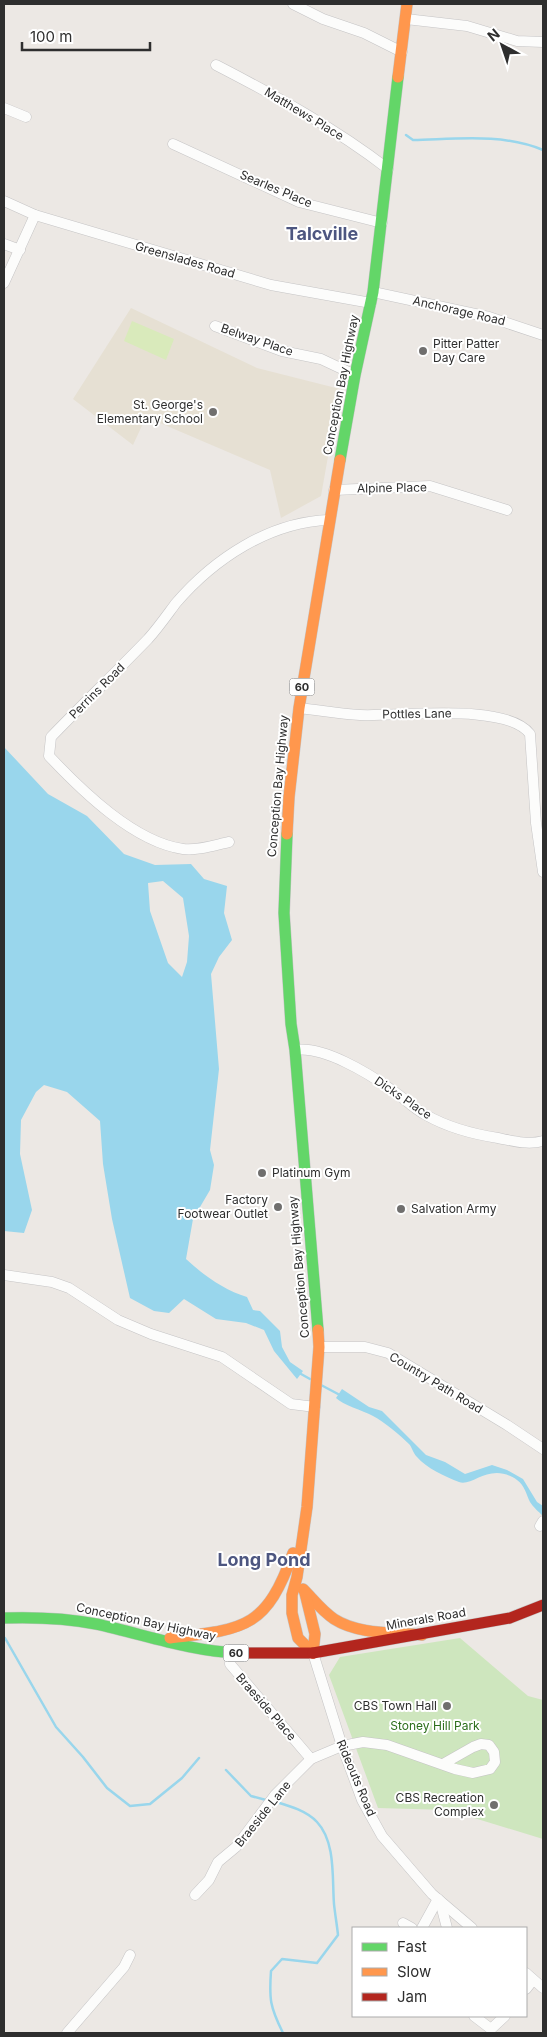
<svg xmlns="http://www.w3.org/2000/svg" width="547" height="2037" viewBox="0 0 547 2037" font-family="Inter,sans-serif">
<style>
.education{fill:#e6e0d3}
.green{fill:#cee6be}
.pitch{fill:#d9eabb}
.water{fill:#99d6ec;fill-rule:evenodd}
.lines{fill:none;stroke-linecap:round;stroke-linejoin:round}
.stream{stroke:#99d6ec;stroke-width:2.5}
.street-casing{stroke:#c5c4c5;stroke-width:11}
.fast-casing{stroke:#c5c4c5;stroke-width:12}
.slow-casing{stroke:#c5c4c5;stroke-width:12}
.jam-casing{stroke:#c5c4c5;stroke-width:12}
.street{stroke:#fcfcfb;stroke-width:10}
.fast{stroke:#63d668;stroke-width:11}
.slow{stroke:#ff974d;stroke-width:11}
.jam{stroke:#b3261e;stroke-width:11}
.poi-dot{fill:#706f6e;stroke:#fff;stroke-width:2}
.labels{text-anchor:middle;stroke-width:4;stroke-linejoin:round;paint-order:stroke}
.shield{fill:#fff;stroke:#6d6d6d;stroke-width:1}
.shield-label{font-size:11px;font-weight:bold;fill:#2e2e2e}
.street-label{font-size:12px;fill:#2e2e2e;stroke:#fff}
.poi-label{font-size:12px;fill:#2e2e2e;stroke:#fff;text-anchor:end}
.park-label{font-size:12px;fill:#2c6e1b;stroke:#fff}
.district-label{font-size:18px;font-weight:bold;fill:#4d5680;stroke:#fff}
</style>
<rect width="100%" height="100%" fill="#ece8e4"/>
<path class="education" d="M131,308L257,368L340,389L321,496L281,518L270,470L146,417L133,445L73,399Z"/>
<path class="green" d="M460,1638L528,1696L543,1700V1839L448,1810L378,1808L329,1675L340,1657Z"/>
<path class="pitch" d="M132,321L174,339L166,360L124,341Z"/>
<g class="water">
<path d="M4,747L48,794L87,816L124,854L155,865L191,864L204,879L227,886L224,913L232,940L219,957L211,974L219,1069L210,1150L214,1165L210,1190L193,1219L186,1259C203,1275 224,1290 247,1297L253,1310L260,1311L280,1331L282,1347L290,1362L303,1371L297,1379L274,1351L264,1330L246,1323L216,1319L184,1299L169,1313L154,1311L130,1298L112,1219L103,1164L100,1121L67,1092L44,1085L36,1092L21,1120L20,1154L32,1210L24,1233L4,1231ZM163,881L183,898L189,936L187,962L182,977L168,963L150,911L148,883Z"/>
<path d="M342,1389L369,1407L382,1411L426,1455L445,1462L465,1474L492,1465L507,1470L523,1479L537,1502L543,1506V1516C539,1512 533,1507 530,1502C526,1494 525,1486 517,1480C490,1461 473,1487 459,1482C446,1477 426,1468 417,1457C413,1453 412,1447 409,1444C400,1435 383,1421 373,1416C362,1410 343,1405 336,1398Z"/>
</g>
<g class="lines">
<g class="stream">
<path d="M406,135L413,140C457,139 502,133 543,150"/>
<path d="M301,1374L310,1379"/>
<path d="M321,1385L338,1394"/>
<path d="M5,1638L56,1727L83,1757L107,1788L130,1806L150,1804L182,1778L199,1758"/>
<path d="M226,1770L251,1796L266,1800"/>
<path d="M276,1802C290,1806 307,1811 317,1822C336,1842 332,1879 334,1904C335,1914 337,1925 338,1935L317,1963L282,1959L271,1971C269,1999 270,2007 283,2033"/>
</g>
<defs>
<g id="street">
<path d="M293,4L323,19L364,33L402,52"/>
<path d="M406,19L467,26L517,41L543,42"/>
<path d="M216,65C276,96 335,128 388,169"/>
<path d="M4,108L26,117"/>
<path d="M173,144L299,202L382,223"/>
<path d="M4,201L35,215L271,285L371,303"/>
<path d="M4,244L20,250"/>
<path d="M4,283L35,215"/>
<path d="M373,292L489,317L543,335"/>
<path d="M215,326L282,351L321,359L355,375"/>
<path d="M334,490L430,486L507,510"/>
<path d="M299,708C319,710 340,714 360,715C399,717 506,702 530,734L536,823L543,872"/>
<path d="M229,842C215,845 197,851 183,849C134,842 82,791 49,756L51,737C83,704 116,672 148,639C158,628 167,615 176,603C214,559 269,522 329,520"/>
<path d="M295,1050C324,1046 368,1073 392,1090C404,1098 413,1108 426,1115C449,1128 472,1134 498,1138C513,1141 528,1145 543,1141"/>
<path d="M4,1275L52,1282L69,1288L118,1320L151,1334L222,1357L291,1404L315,1407"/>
<path d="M319,1347H365L388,1353L507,1425L543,1449"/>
<path d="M540,1526L543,1521"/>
<path d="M231,1652L230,1664L311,1759"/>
<path d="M313,1653L342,1746L362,1800L382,1836L432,1894L472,1928"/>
<path d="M195,1895L209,1880L218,1862L236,1847L275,1795L311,1759L342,1746L363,1742L387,1745L455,1769L473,1773L490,1769L495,1762L494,1752L489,1745L481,1744L473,1747L443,1764"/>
<path d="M440,1901L447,1928"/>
<path d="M403,1923L412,1928"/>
<path d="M422,1928L438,1899"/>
<path d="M526,1973L543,1988"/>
<path d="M526,1989L533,1980"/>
<path d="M474,2016L491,2029L505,2016"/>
<path d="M67,2033L124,1967L130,1955"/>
</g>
<g id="fast">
<path d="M340,460L355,375L373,292L398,77"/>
<path d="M287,834L284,913L291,1024L295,1050L318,1330"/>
<path d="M4,1618C35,1617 65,1618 96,1624C143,1634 189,1651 238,1653"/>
</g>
<g id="slow">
<path d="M398,77L407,4"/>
<path d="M287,834L289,797L299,708L340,460"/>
<path d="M303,1589C313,1599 322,1611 334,1619C359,1635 394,1632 422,1635"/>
<path d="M305,1593L315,1634L313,1653"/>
<path d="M170,1638C245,1629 266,1629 293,1553"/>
<path d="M313,1653L298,1638L292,1613V1595L297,1577L307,1507L319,1347L318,1330"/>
</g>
<g id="jam">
<path d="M238,1653H313"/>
<path d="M313,1653L510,1618L543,1605"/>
</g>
</defs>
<use href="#street" class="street-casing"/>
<use href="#fast" class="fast-casing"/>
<use href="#slow" class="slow-casing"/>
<use href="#jam" class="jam-casing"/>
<use href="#street" class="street"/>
<use href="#fast" class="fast"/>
<use href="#slow" class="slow"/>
<use href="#jam" class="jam"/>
</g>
<g class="poi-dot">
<circle cx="423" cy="351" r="5"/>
<circle cx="213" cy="412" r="5"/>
<circle cx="262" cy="1173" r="5"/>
<circle cx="278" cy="1207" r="5"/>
<circle cx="401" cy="1209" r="5"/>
<circle cx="447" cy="1706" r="5"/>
<circle cx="494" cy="1805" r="5"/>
</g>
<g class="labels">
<g class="shield">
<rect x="289.5" y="678.5" width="25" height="17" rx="4"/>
<rect x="223.5" y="1644.5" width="25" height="17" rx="4"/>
</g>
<g class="shield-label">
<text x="302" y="691">60</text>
<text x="236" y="1657">60</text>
</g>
<g class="street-label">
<text transform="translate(304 114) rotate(31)" y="4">Matthews Place</text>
<text transform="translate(276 189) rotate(23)" y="4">Searles Place</text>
<text transform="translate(185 260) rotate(16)" y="4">Greenslades Road</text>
<text transform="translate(459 311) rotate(13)" y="4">Anchorage Road</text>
<text transform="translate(257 340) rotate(19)" y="4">Belway Place</text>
<text transform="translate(341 385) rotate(-79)" y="4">Conception Bay Highway</text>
<text transform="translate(392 488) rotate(-1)" y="4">Alpine Place</text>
<text transform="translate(97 691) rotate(-45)" y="4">Perrins Road</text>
<text transform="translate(417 714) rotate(-1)" y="4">Pottles Lane</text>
<text transform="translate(278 786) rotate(-85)" y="4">Conception Bay Highway</text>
<text transform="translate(403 1098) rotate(34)" y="4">Dicks Place</text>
<text transform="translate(299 1267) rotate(-95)" y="4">Conception Bay Highway</text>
<text transform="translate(436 1383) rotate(31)" y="4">Country Path Road</text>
<text transform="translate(426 1619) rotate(-10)" y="4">Minerals Road</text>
<text transform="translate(146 1622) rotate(12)" y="4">Conception Bay Highway</text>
<text transform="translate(266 1707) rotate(49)" y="4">Braeside Place</text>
<text transform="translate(356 1778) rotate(67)" y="4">Rideouts Road</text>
<text transform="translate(263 1814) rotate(-51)" y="4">Braeside Lane</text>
</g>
<g class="poi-label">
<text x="433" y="348" text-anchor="start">Pitter Patter<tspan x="433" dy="14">Day Care</tspan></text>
<text x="203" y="409">St. George's<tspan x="203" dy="14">Elementary School</tspan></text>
<text x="272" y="1177" text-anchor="start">Platinum Gym</text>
<text x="268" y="1204">Factory<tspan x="268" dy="14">Footwear Outlet</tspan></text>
<text x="411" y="1213" text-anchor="start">Salvation Army</text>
<text x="437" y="1710">CBS Town Hall</text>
<text x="484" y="1802">CBS Recreation<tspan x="484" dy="14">Complex</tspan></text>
</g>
<g class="park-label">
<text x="435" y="1730">Stoney Hill Park</text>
</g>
<g class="district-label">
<text x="322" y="240">Talcville</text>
<text x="264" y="1566">Long Pond</text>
</g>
</g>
<rect width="547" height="2037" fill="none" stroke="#2e2e2e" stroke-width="10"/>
<rect x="352" y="1927" width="175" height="90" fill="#ffffff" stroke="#ababab"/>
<rect x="362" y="1943" width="25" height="8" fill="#63d668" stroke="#ababab"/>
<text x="397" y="1952" font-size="15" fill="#2e2e2e">Fast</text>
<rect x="362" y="1968" width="25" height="8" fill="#ff974d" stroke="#ababab"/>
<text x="397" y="1977" font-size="15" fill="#2e2e2e">Slow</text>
<rect x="362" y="1993" width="25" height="8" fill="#b3261e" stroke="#ababab"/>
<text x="397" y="2002" font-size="15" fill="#2e2e2e">Jam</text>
<g transform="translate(502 45) rotate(320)" stroke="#ffffff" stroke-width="4" paint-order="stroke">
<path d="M0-4L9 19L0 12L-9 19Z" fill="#2e2e2e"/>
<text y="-8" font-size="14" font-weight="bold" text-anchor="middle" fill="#2e2e2e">N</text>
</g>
<path d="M22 42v8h128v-8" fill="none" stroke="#2e2e2e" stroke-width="2.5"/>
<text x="30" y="42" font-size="15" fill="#2e2e2e" stroke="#ffffff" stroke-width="4" paint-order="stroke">100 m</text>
</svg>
